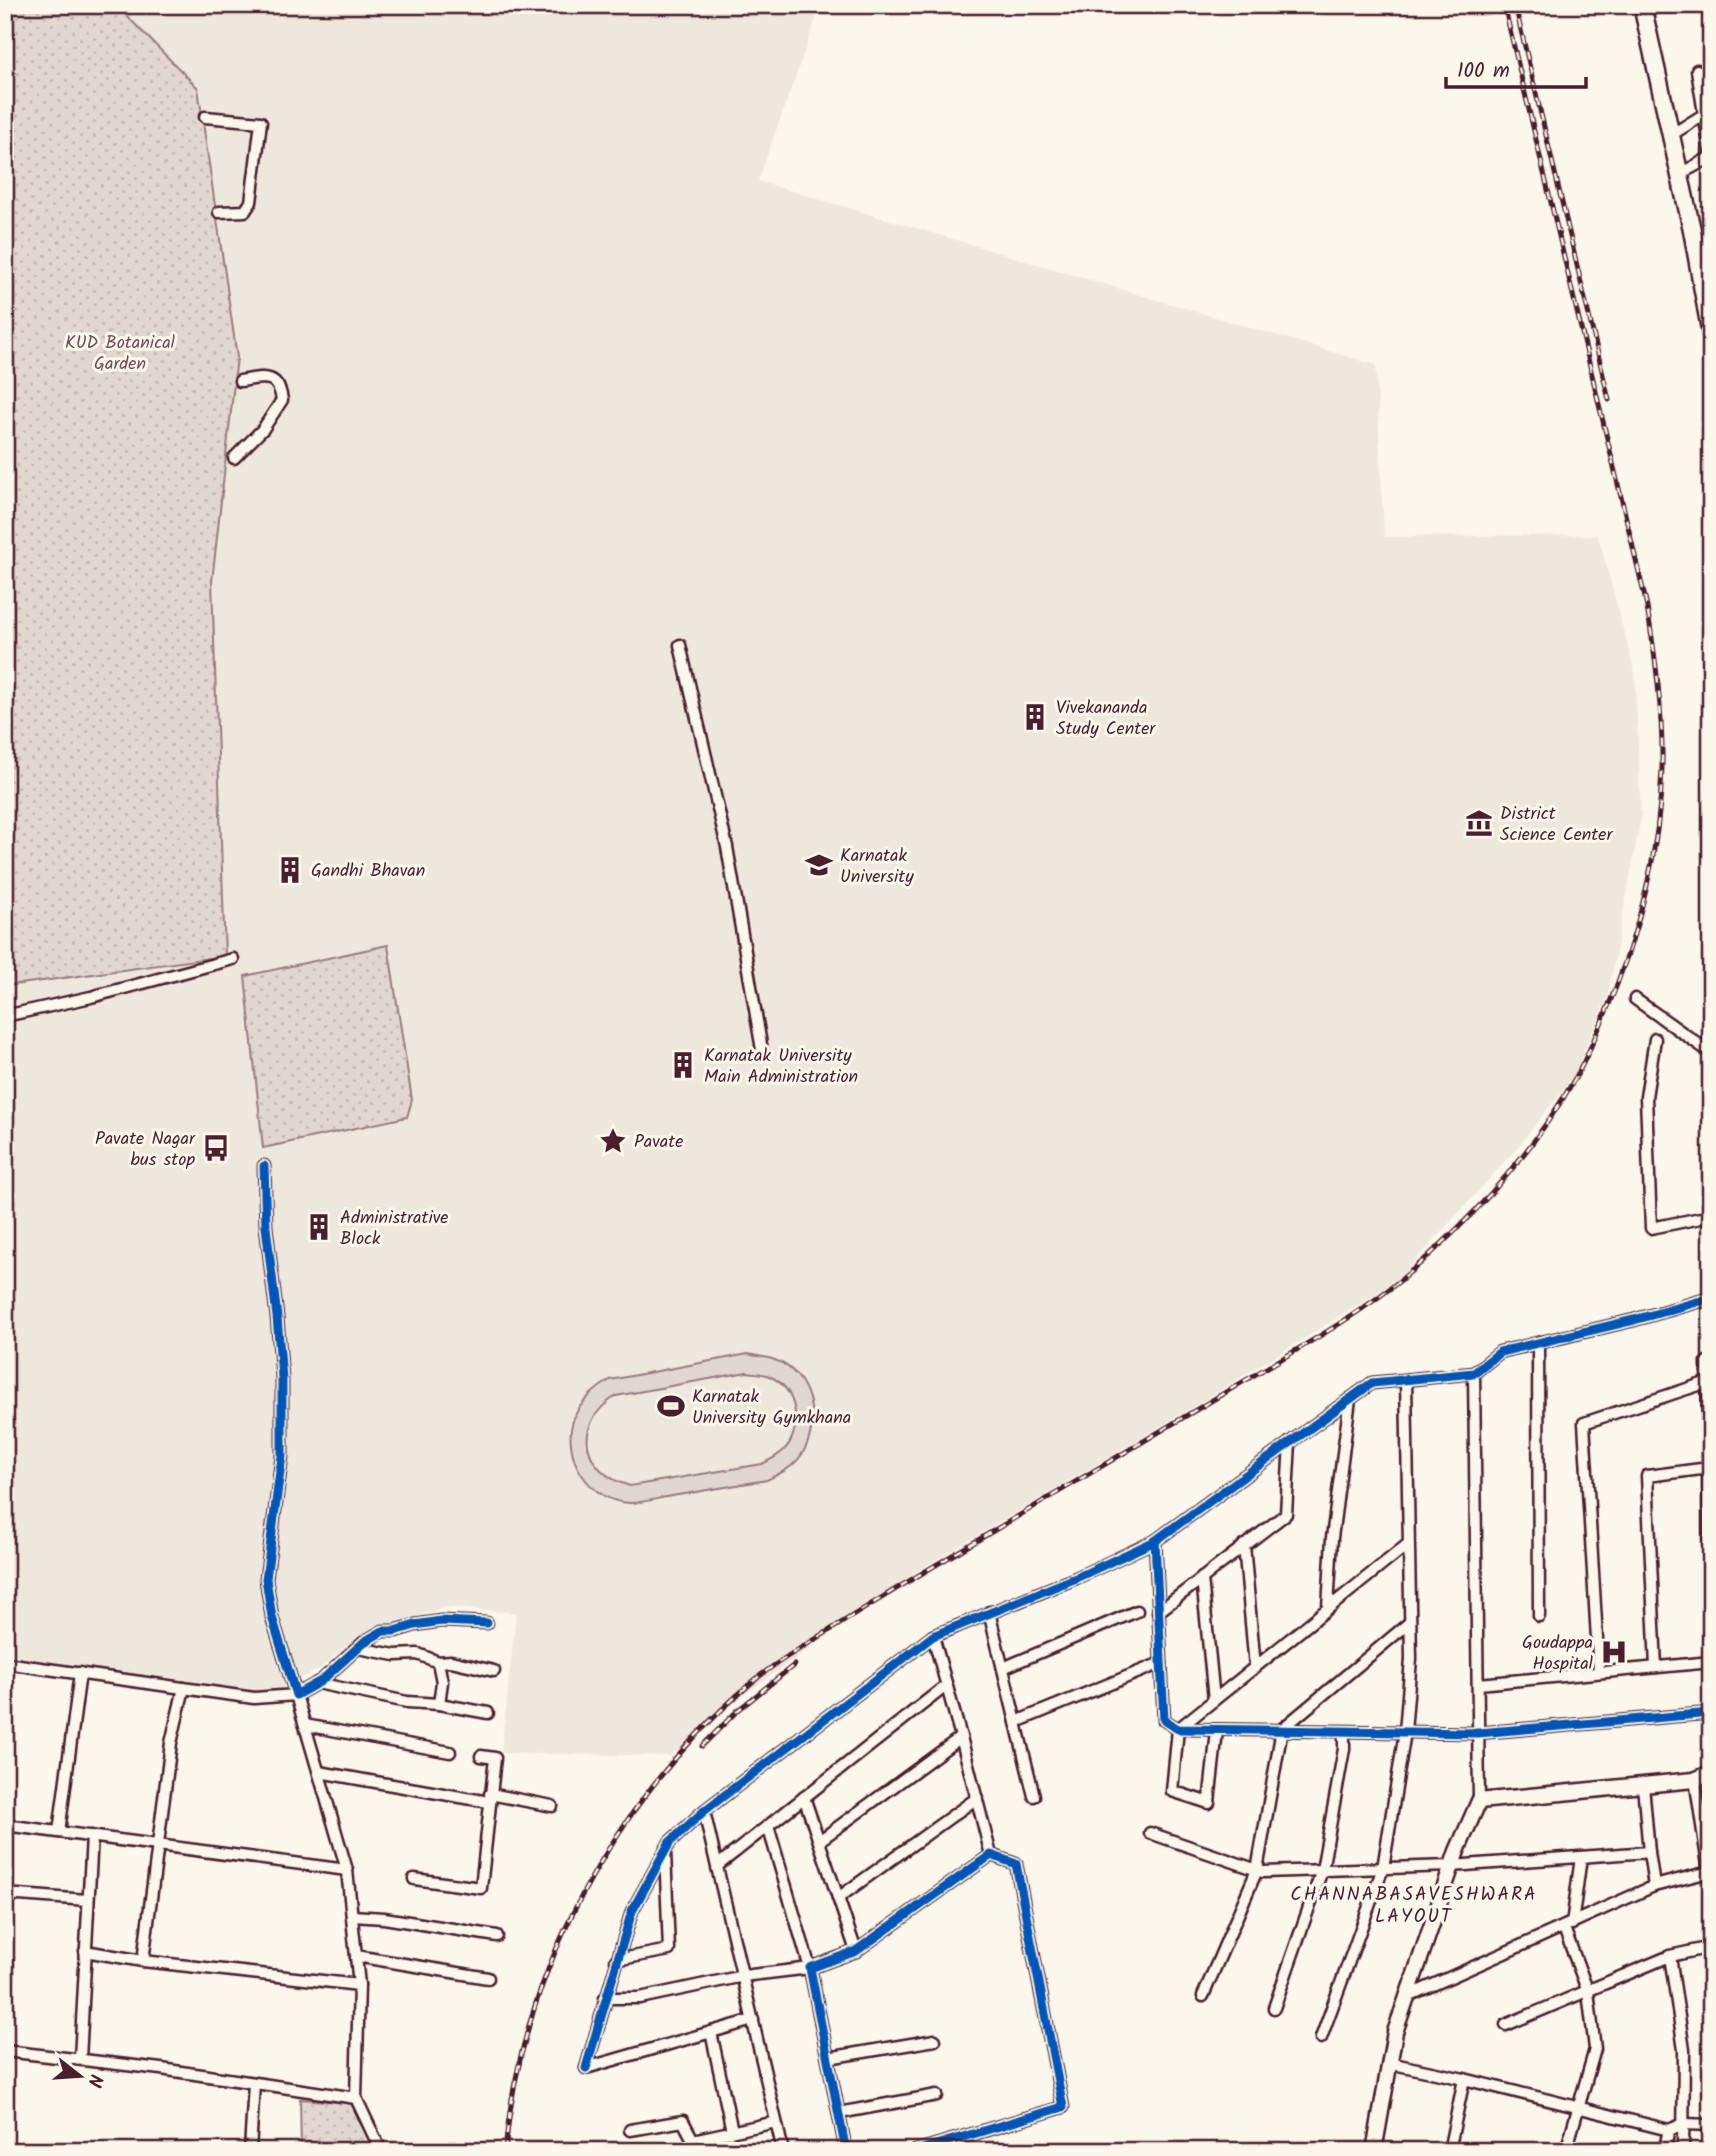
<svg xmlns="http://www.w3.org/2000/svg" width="1716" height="2156" viewBox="0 0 1716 2156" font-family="Kalam,sans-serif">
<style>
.built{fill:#eee7de}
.green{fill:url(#green-dots);stroke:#967b7e;stroke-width:2}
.pitch{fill:#e2d7d0;stroke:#967b7e;stroke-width:2;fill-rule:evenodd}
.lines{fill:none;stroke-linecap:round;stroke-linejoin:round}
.street-casing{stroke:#4a1f2b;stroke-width:15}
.secondary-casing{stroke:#4a1f2b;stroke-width:19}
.primary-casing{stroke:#4a1f2b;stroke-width:21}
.street{stroke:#fbf7ec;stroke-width:10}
.secondary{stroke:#fbf7ec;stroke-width:14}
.primary{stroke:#fbf7ec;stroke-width:16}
.rail-casing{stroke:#4a1f2b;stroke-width:5}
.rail{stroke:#fbf7ec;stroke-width:2.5;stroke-dasharray:8;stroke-linecap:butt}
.cycleway-casing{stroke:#fbf7ec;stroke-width:13}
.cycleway{stroke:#0057b8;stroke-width:9}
.labels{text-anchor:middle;stroke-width:6;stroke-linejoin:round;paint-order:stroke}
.park-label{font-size:18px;fill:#704d54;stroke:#fbf7ec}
.poi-label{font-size:18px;fill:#4a1f2b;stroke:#fbf7ec;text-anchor:start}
.neighbourhood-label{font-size:19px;letter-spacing:2px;fill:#4a1f2b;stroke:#fbf7ec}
</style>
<defs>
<pattern id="green-dots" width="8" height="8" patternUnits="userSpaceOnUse" patternTransform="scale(1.75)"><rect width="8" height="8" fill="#e2d7d0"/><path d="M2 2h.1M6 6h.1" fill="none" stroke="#c3b8b3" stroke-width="1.8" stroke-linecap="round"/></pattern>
</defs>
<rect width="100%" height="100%" fill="#fbf7ec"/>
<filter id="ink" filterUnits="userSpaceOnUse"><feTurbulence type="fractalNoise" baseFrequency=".0143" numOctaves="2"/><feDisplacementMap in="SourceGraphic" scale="14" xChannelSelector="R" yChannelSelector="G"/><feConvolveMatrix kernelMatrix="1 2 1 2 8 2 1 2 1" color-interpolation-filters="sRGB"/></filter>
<g filter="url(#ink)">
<path class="built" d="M5,5H821L758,181L1376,365L1384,537L1598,535L1635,673L1641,817L1608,995L1574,1076L1517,1148L1397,1281L1190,1409L916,1572L725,1708L670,1756L501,1753L516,1613L445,1607L359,1635L320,1669L274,1692L253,1691L5,1656Z"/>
<g class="green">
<path d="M5,5H116L198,88L237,357L212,582L225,956L5,986Z"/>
<path d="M388,945L412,1100L407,1117L263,1148L245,976Z"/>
<path d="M300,2099L351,2103L375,2151H301Z"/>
</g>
<path class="pitch" d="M748,1354C756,1356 767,1357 775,1360C811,1373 822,1423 802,1454C794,1467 781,1473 767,1480C735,1485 704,1491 672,1496C659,1498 643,1503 630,1503C598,1502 574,1474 571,1444C567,1414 587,1394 610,1380ZM747,1372C754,1373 763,1373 769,1376C795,1387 802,1421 789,1444C782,1454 772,1459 762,1464L630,1486C581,1472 572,1424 616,1396Z"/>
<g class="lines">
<defs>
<g id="street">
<path d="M1697,70L1711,157"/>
<path d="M205,117L261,122L251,202L245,211L219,212"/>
<path d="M1671,135L1711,110"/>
<path d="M1680,174L1711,157"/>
<path d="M234,458L263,429L282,400C278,371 262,378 240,381"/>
<path d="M680,645L727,847L762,1050"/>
<path d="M1635,999L1711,1053"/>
<path d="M5,1016L91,997L233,959"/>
<path d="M1655,1039L1646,1097L1651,1228L1711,1216"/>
<path d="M264,1166L266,1227L277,1317L282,1378V1456L266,1579L272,1617L296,1695L321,1681L364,1642L383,1631H395L415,1625L441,1621L487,1623"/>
<path d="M1538,1343L1539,1616"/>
<path d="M1711,1360L1707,1362L1711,1635"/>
<path d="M1474,1373L1479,1801"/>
<path d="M1155,1541L1164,1720L1178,1729L1478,1733L1711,1713"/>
<path d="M1244,1545L1255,1667"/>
<path d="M1202,1578L1214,1700"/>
<path d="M1328,1608L1332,1538L1350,1399"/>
<path d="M989,1612L1034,1796"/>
<path d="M1158,1612L1286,1514L1290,1442"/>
<path d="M933,1636L961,1737L991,1855"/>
<path d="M358,1648L395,1655L418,1654L438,1662L451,1661L494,1671"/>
<path d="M438,1662L442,1682L439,1704"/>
<path d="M5,1663L254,1698L296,1695L347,1870L359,1985L356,2098"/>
<path d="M1656,1667L1647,1476L1709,1468"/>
<path d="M1003,1668L1137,1611"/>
<path d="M1599,1672L1584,1423L1708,1382"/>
<path d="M317,1683L407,1702L439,1704L488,1713"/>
<path d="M1479,1684L1711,1662"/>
<path d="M1016,1722L1161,1663"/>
<path d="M305,1725L450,1752"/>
<path d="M1217,1731L1209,1803L1172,1791L1178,1729L1407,1545"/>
<path d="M319,1772L489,1802"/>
<path d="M1643,1785L1649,1852L1654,1886"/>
<path d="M490,1794L552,1806"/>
<path d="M804,1797L856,1951"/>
<path d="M704,1811L783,2151"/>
<path d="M5,1825L347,1870"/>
<path d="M59,1832L80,1673"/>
<path d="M1150,1833L1263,1872L1451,1866L1649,1852"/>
<path d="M819,1841L961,1737"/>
<path d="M717,1866L947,1685"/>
<path d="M414,1879L481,1888L495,1758L481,1756"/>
<path d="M5,1894L87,1900"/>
<path d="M838,1898L977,1798"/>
<path d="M352,1916L384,1918L497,1936"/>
<path d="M1572,1924L1581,1857"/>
<path d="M1564,1928L1588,1992L1595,2049L1566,2151"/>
<path d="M85,1951L143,1961L359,1985"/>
<path d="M356,1956L488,1978"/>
<path d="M616,1960L669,1950L665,1851"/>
<path d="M143,1961L171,1743L184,1688"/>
<path d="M1203,1996L1257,1870L1282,1729L1409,1623"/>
<path d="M1406,1997L1654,1886L1709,1872L1695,1779"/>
<path d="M605,1998H640L743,1976L810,1968L768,1826"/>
<path d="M1274,2008L1322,1870L1344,1749V1732"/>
<path d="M1506,2025L1670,1956"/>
<path d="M711,2032L732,2131"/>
<path d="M1321,2038L1383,1868L1405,1732L1411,1659L1406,1380"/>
<path d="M5,2051L161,2069L356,2098L381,2151"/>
<path d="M828,2058L935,2040"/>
<path d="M80,2059L92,1836"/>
<path d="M1389,2063L1464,2079L1669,2130L1684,2124L1711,2125"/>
<path d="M586,2068L632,1911L670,1842L704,1811L933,1636L1076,1578L1155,1541L1372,1383L1474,1373L1500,1352L1634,1320L1711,1298"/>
<path d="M586,2068L753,2020"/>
<path d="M839,2113L937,2095"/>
<path d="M630,2130L683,2121L693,2140L776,2122"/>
<path d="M250,2151L254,2083"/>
<path d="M846,2151L810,1968L856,1951L991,1855L1016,1864L1063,2107L916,2151"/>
<path d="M1449,2151L1464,2079"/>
<path d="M1664,2151L1669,2130"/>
<path d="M1683,2151L1684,2050L1670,1956L1711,1947"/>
</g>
<path id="secondary" d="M1374,2151L1395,2032L1457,1851L1479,1801L1694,1780L1711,1773"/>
<path id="primary" d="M1642,5L1692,230L1711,335"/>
</defs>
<use href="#street" class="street-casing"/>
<use href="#secondary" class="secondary-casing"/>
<use href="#primary" class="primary-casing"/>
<use href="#street" class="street"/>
<use href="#secondary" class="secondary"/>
<use href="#primary" class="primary"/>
<defs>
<g id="rail">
<path d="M1515,5L1609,400"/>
<path d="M702,1746L737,1711L794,1665"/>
<path d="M505,2151C522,1971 613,1802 750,1684C773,1664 801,1648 827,1632C877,1600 927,1570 978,1540C1064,1489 1150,1437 1236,1386C1292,1352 1352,1320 1402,1279C1471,1221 1532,1154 1577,1075C1587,1057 1595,1037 1603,1019C1637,940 1660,854 1662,767C1663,712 1656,657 1646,602L1504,5"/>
</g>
</defs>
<use href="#rail" class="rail-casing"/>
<use href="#rail" class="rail"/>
<defs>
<g id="cycleway">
<path d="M264,1166L266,1227L277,1317L282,1378V1456L266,1579L272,1617L296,1695L321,1681L364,1642L383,1631H395L415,1625L441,1621L487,1623"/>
<path d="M1155,1541L1164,1720L1178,1729L1478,1733L1711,1713"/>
<path d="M586,2068L632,1911L670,1842L704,1811L933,1636L1076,1578L1155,1541L1372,1383L1474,1373L1500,1352L1634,1320L1711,1298"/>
<path d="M846,2151L810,1968L856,1951L991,1855L1016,1864L1063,2107L916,2151"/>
</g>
</defs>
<use href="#cycleway" class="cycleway-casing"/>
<use href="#cycleway" class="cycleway"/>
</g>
</g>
<defs>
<symbol id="building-bare" viewBox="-9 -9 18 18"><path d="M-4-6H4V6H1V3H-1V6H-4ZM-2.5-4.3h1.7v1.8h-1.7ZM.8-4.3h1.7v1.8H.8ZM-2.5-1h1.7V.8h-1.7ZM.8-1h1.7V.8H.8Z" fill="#4a1f2b" stroke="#fbf7ec" stroke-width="2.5" paint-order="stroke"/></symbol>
<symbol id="museum-bare" viewBox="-9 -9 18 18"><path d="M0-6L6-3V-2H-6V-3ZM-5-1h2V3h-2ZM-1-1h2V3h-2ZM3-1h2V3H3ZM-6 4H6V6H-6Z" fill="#4a1f2b" stroke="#fbf7ec" stroke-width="2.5" paint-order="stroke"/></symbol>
<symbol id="university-bare" viewBox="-9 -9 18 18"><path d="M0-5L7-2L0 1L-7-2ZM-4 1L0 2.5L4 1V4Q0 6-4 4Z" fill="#4a1f2b" stroke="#fbf7ec" stroke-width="2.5" paint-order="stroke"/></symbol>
<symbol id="sight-bare" viewBox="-9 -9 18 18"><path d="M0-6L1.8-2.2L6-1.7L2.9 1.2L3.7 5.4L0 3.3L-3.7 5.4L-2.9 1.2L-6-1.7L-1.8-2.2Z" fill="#4a1f2b" stroke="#fbf7ec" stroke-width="2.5" paint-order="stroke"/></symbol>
<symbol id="bus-bare" viewBox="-9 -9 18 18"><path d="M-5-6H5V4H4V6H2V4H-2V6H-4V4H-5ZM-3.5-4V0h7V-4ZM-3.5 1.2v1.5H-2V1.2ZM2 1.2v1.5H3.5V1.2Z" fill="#4a1f2b" stroke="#fbf7ec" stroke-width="2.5" paint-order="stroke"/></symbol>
<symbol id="stadium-bare" viewBox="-9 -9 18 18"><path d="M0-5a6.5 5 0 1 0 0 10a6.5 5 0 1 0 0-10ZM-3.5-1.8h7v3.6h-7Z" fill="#4a1f2b" stroke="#fbf7ec" stroke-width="2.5" paint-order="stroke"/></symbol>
<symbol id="hospital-bare" viewBox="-9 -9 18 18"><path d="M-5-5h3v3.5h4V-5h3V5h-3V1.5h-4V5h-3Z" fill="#4a1f2b" stroke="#fbf7ec" stroke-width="2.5" paint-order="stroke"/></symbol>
</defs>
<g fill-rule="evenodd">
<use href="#building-bare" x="1016" y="698" width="38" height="38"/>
<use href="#museum-bare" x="1460" y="804" width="38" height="38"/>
<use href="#university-bare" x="800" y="846" width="38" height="38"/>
<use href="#building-bare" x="271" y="851" width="38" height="38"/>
<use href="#building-bare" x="664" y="1046" width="38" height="38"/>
<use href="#sight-bare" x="594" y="1122" width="38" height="38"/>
<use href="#bus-bare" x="197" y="1129" width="38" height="38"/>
<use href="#building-bare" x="300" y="1208" width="38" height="38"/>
<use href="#stadium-bare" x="652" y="1387" width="38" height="38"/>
<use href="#hospital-bare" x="1595" y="1633" width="38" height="38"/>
</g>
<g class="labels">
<g class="park-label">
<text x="120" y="348">KUD Botanical<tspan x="120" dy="21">Garden</tspan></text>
</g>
<g class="poi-label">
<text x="1056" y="713">Vivekananda<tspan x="1056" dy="21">Study Center</tspan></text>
<text x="1500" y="819">District<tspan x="1500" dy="21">Science Center</tspan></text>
<text x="840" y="861">Karnatak<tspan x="840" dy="21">University</tspan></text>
<text x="311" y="876">Gandhi Bhavan</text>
<text x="704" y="1061">Karnatak University<tspan x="704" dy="21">Main Administration</tspan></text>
<text x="195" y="1144" text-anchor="end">Pavate Nagar<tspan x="195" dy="21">bus stop</tspan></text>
<text x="634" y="1147">Pavate</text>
<text x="340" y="1223">Administrative<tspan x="340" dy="21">Block</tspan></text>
<text x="692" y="1402">Karnatak<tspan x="692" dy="21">University Gymkhana</tspan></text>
<text x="1593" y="1648" text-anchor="end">Goudappa<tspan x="1593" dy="21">Hospital</tspan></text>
</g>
<g class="neighbourhood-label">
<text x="1414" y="1900">CHANNABASAVESHWARA<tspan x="1414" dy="22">LAYOUT</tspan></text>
</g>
</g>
<rect width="1716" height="2156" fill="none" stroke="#fbf7ec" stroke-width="28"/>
<rect x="14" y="14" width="1688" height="2128" fill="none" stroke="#4a1f2b" stroke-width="2.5" filter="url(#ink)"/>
<g transform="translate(80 2076) rotate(107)" stroke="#fbf7ec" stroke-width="5" paint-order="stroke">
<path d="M0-5L12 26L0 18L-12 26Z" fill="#4a1f2b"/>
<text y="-10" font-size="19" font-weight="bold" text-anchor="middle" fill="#4a1f2b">N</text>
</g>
<path d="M1446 77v10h140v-10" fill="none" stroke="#4a1f2b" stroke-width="3.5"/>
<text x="1457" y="77" font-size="21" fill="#4a1f2b" stroke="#fbf7ec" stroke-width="5" paint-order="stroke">100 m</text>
</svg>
